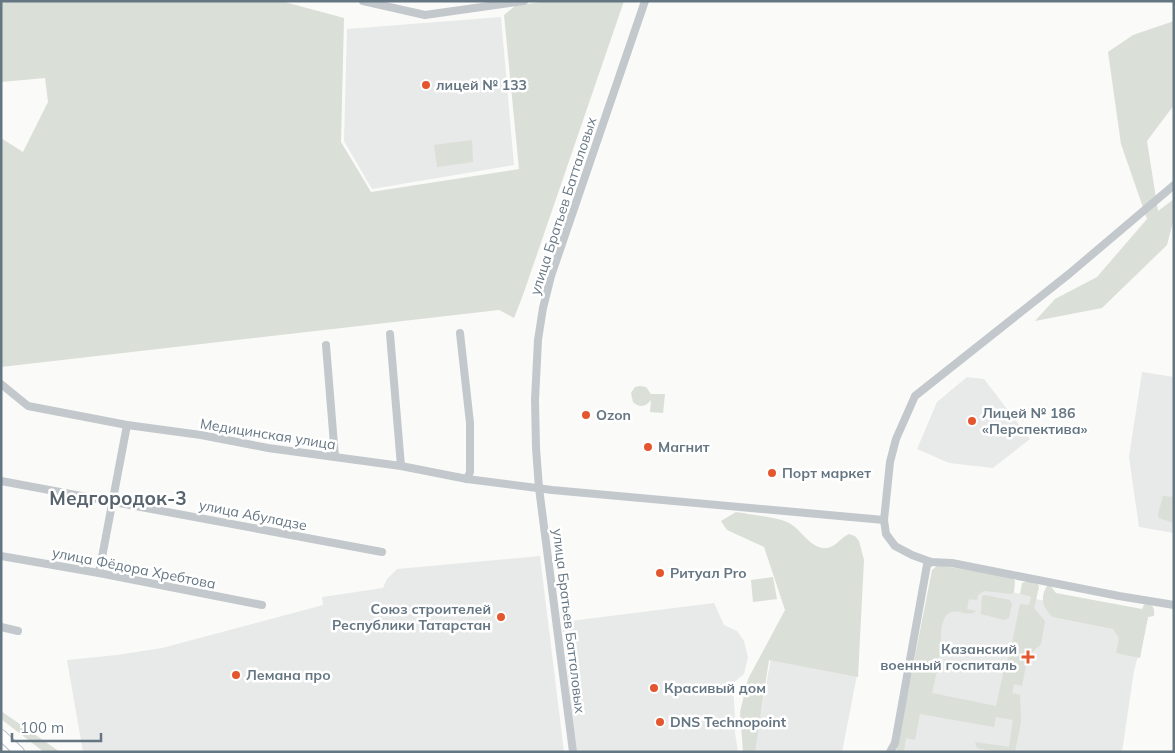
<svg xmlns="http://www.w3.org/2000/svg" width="1175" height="753" viewBox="0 0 1175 753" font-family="Mulish,sans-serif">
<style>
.built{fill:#e8e9e9}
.green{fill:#dadfd7}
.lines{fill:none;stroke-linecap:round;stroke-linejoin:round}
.major-casing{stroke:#b5babe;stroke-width:12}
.minor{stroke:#c3c8cc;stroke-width:8}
.major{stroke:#fff;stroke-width:10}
.poi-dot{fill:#e4572e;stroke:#fff;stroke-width:2}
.labels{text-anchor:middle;stroke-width:5;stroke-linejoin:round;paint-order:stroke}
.poi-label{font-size:14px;font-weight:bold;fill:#657683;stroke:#fff;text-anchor:start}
.street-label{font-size:14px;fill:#657683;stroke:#fff}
.district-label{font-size:19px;font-weight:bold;fill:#57646e;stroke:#fff}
</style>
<rect width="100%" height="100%" fill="#fafaf8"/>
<g class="built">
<path d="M501,17L514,165L372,189L344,141L347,29Z"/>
<path d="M1142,372L1174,377V533L1139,527L1129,457Z"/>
<path d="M967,377L984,379L1030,439L993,468L949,463L917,449L937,402Z"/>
<path d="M540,556L564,752H83L67,660L117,655L162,648L323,605L322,597L383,588L387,579L397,569Z"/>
<path d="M944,580L1017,593L1040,600L1064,603L1148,618L1134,671L1122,752H900Z"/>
<path d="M714,603L724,625L737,631L744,641L748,657L744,674L733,683L735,718V733L738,752H576L562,622Z"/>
<path d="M771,658L857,675L842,752H754Z"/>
</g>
<g class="green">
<path d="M1,1H281L344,18L341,142L371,192L519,169L504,15L515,6L546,1H624L523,295L514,318L499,310L1,367V138L23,152L48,102L45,78L1,82Z"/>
<path d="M1174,21V105L1147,141L1158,211L1174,199V218L1167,245L1102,308L1035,321L1055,299L1097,277L1147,219L1121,144L1108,52L1133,35Z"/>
<path d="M472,140L473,162L437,167L434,145Z"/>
<path d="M640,386L646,387L651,394H665L663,413L650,412L651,400C646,407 639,408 633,402L631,393L635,387Z"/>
<path d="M1163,496L1174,497V523L1159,518L1158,514Z"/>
<path d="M736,512C747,514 781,518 789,523C801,529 811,550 827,548C836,547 841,537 849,534L855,536L859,541L864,560L858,677L769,660L755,752H743L740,712L748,679L785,610L764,547L727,530L721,521Z"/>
<path d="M938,565L1013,578L1015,581L1014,592L1012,594L984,591L978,595L977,600L969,599L967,609L976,611C968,618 958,608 949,613C947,615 945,616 944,619C939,630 942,643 940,654C938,667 935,680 932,693L996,706L1005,665L1010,653L1020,604L1029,605L1031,597L1020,594L1022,583L1028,581L1038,584L1039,587L1034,608L1045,621L1041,644L1029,655L1027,660L1022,686L1014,684L1012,693L1020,695L1021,722L1015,752H996L977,748L975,742L1009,747L1013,720L996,717L994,727L920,714L915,740L906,738L904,752H896L932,570Z"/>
<path d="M773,577L777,599L753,602L751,580Z"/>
<path d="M1048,585H1050L1056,593L1142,609L1145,603C1153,604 1155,608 1154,616L1148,617L1140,658L1116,653L1119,638L1113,629L1053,617C1043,609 1039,596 1048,585Z"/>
<path d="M985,595L1010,600L1012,604L1009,618L1004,620L981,614L982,596Z"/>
<path d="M1,711L60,752H44L1,719Z"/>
</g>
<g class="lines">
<defs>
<path id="major" d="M1,735L19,752"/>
</defs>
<use href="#major" class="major-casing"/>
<g class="minor">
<path d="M363,1L425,15L524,1"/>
<path d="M1174,185L1069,274L915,396L896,439L890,462L884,520L886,534L895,546L912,555L931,562L952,563L1119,596L1174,605"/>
<path d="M460,333L470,423V472L467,479"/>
<path d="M390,334L401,466"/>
<path d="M326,345L335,457"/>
<path d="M1,384L28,406L127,425L201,435L268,448L401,466L467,479L552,490L884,520"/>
<path d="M1,481L382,552"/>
<path d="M1,556L99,573L262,605"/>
<path d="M99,573L127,425"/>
<path d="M1,627L18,631"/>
<path d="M573,752L539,488L536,448L535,400L538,340L543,308L551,276L645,1"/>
<path d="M890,752L895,743L927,565L931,562"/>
</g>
<use href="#major" class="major"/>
</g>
<g class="poi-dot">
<circle cx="426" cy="85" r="5"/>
<circle cx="586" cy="415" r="5"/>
<circle cx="972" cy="421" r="5"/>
<circle cx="648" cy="447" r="5"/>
<circle cx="772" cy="473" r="5"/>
<circle cx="660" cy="573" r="5"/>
<circle cx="501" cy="617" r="5"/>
<path d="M1025.5 649.5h5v5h5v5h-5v5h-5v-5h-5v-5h5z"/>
<circle cx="236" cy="675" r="5"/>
<circle cx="654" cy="688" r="5"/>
<circle cx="660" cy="722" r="5"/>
</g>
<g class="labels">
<g class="poi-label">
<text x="436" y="90">лицей № 133</text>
<text x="982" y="418">Лицей № 186<tspan x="982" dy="16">«Перспектива»</tspan></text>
<text x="596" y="420">Ozon</text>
<text x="658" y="452">Магнит</text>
<text x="782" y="478">Порт маркет</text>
<text x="670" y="578">Ритуал Pro</text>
<text x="491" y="614" text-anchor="end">Союз строителей<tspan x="491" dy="16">Республики Татарстан</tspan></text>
<text x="1017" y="654" text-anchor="end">Казанский<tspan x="1017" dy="16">военный госпиталь</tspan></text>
<text x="246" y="680">Лемана про</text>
<text x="664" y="693">Красивый дом</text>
<text x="670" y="727">DNS Technopoint</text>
</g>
<g class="street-label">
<text transform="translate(563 206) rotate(-72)" y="5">улица Братьев Батталовых</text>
<text transform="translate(268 434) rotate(9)" y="5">Медицинская улица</text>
<text transform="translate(253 515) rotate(11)" y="5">улица Абуладзе</text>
<text transform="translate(134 568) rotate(11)" y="5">улица Фёдора Хребтова</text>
<text transform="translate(569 621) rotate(83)" y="5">улица Братьев Батталовых</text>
</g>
<g class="district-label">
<text x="118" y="505">Медгородок-3</text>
</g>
</g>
<rect width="1175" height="753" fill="none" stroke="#657683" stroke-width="5"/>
<path d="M12 733v8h89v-8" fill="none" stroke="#657683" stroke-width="2.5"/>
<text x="20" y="733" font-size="15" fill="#657683" stroke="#ffffff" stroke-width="4" paint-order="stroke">100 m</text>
</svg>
